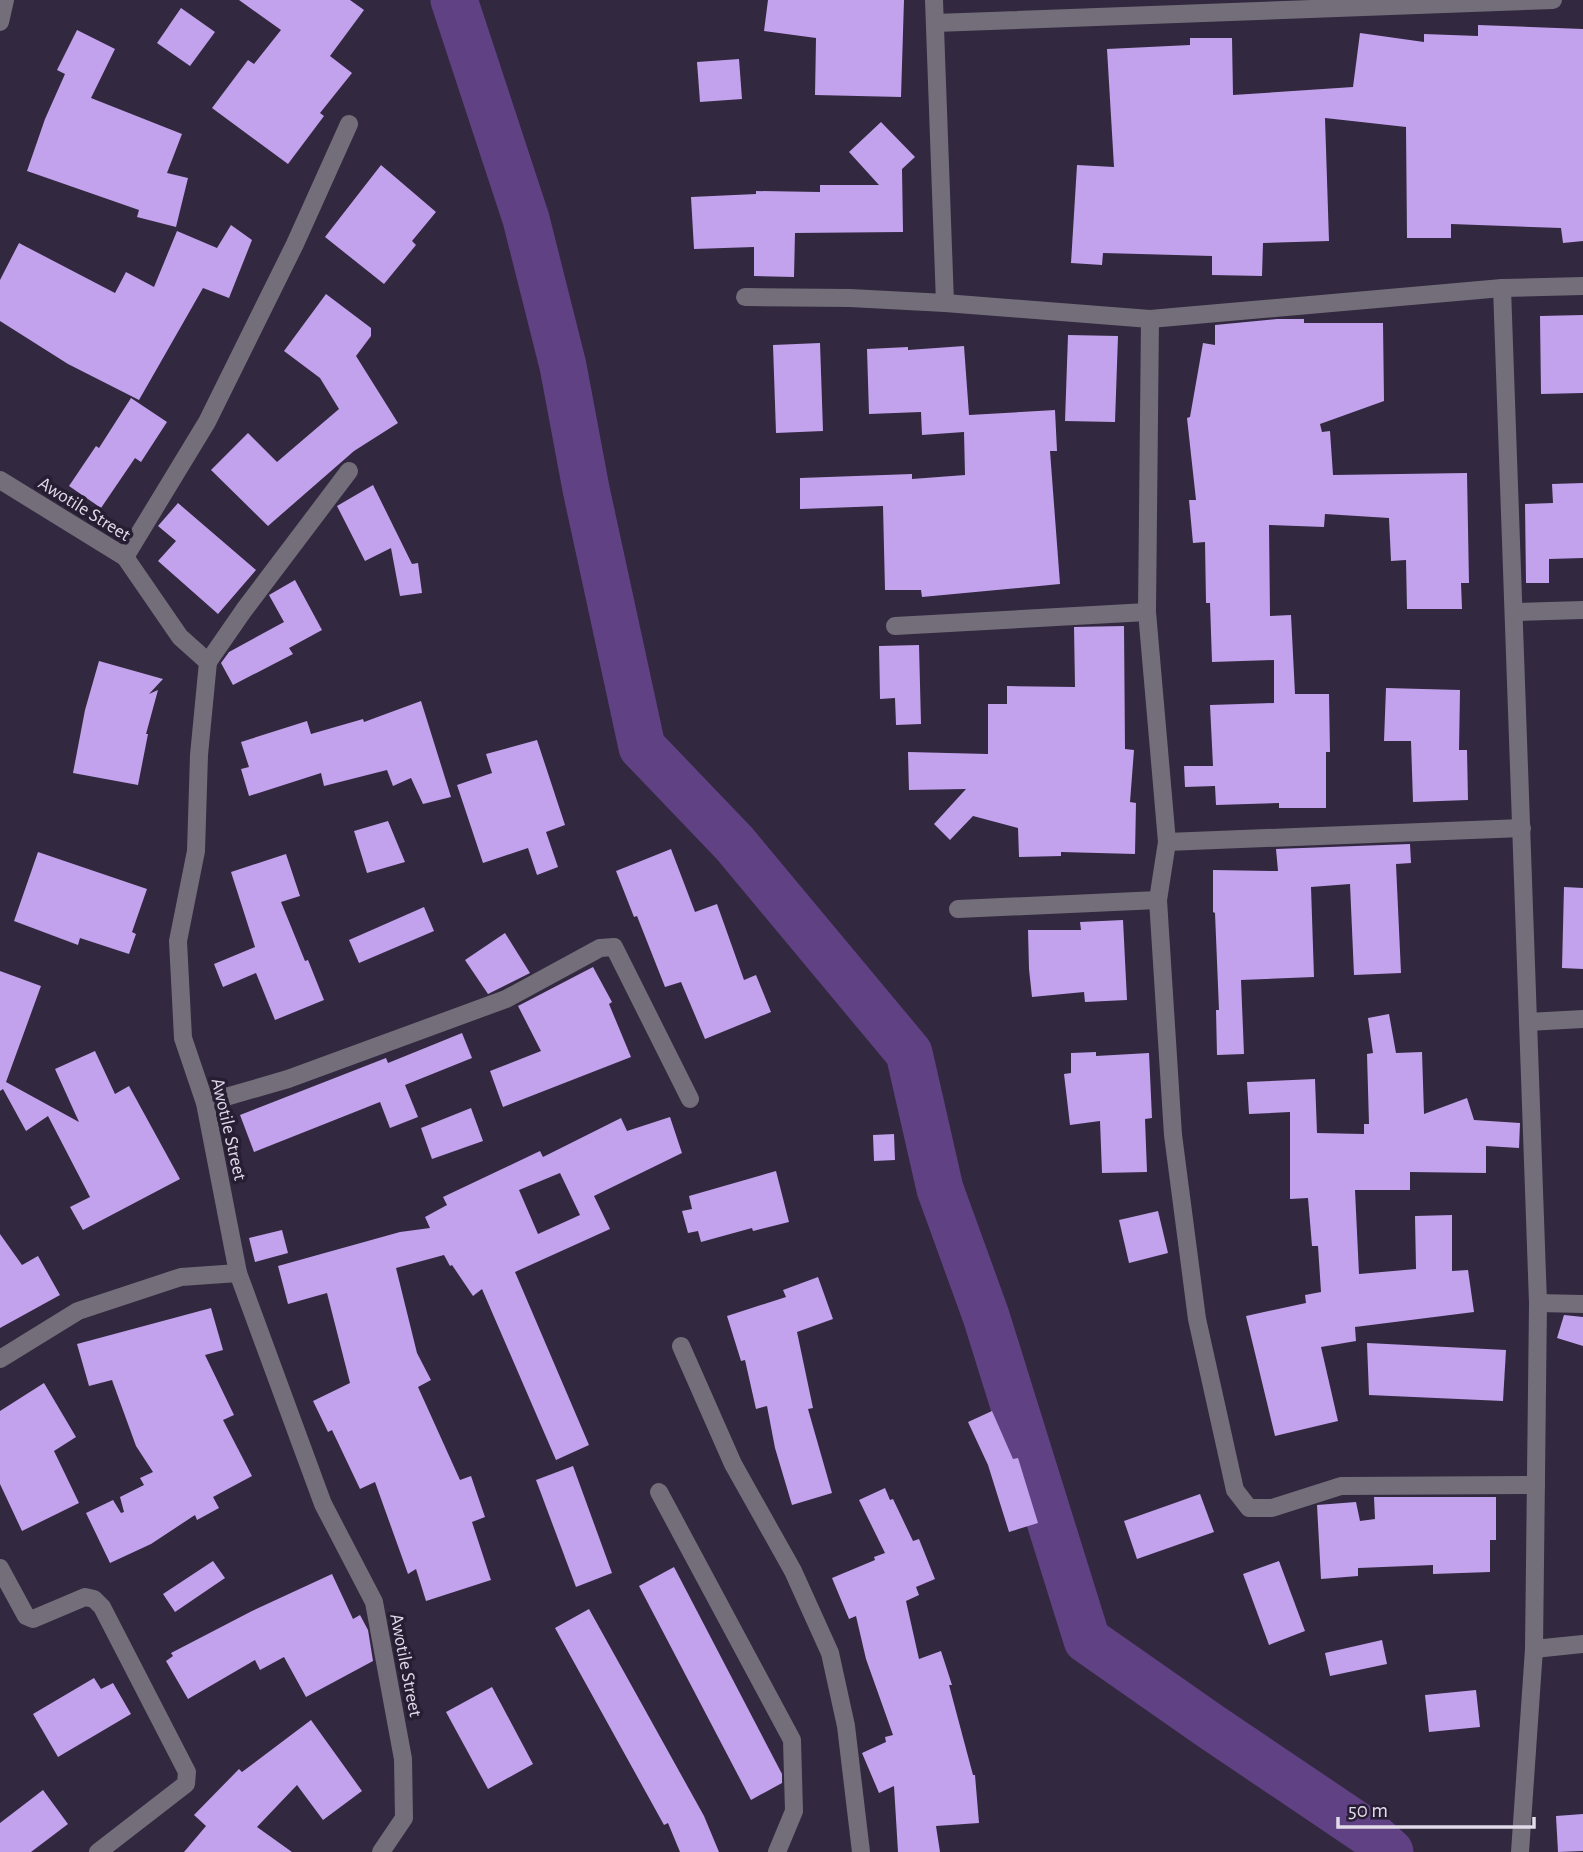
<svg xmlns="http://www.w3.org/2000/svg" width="1583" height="1852" viewBox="0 0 1583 1852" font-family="'Alegreya Sans',sans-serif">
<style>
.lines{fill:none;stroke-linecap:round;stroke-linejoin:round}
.river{stroke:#604183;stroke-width:47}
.building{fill:#c2a2ec;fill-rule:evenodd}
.minor{stroke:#736e7a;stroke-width:18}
.labels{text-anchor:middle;stroke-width:7;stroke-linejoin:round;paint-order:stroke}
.street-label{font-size:19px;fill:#e0dae9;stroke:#281e34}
</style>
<rect width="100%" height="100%" fill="#32283f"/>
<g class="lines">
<path class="river" d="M454,0L526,219L563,366L586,489L642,747L734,843L909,1053L940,1189L986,1316L1087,1640L1210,1726L1370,1834L1390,1852"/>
</g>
<g class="building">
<path d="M239,0H350L364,10L330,56L352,73L320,113L324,116L288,164L212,108L248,60L254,64L281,30Z"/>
<path d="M768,0H904L901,97L815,95L816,38L764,31Z"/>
<path d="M181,8L215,32L190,66L157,43Z"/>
<path d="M1478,25L1583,29V241L1563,243L1561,228L1451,224V238H1407L1406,127L1325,118L1329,241L1263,243L1262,276L1212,275V256L1103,253L1102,265L1071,263L1077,165L1114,167L1107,49L1190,45V38H1232L1233,95L1353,87L1360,33L1424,42V34L1478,36Z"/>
<path d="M77,30L115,49L91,98L182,134L167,173L188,178L176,227L137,217L139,210L27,171L45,119L65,74L57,70Z"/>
<path d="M739,59L742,99L700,102L697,62Z"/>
<path d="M881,122L915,157L902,169L903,232L795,233L794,277L754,276V247L694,249L691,197L756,194V191L820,192V185H879L849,152Z"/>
<path d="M381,165L436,212L412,241L416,245L384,284L325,237Z"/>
<path d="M231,225L252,240L229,298L203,288L139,400L68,364L0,321V280L19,243L115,293L126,272L154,287L177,231L217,248Z"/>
<path d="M326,294L371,328V336L356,356L398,423L354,451L268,526L211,470L248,433L277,462L339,409L320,378L284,351Z"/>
<path d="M1583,315V393L1541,394L1540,316Z"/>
<path d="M1277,319H1304V323H1383L1384,401L1320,424L1322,432L1330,431L1333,475L1467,473L1469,583H1461L1462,609H1407L1406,560L1391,561L1389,518L1325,514L1324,527L1269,525L1270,616L1291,615L1295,694H1329L1330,752H1326V808H1279V803L1216,805L1215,786L1185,787L1184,766H1213L1210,705L1274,703V660L1212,662L1210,603H1206L1205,542L1193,543L1189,500H1196L1187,418L1190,417L1203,343L1215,345V325Z"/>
<path d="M1068,335L1118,336L1115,422L1065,421Z"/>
<path d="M820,343L823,431L776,433L773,345Z"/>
<path d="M964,346L969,415L1055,410L1057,451H1050L1060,584L922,597L921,590H885L883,506L800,509V478L912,474V479L965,475L964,432L922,435L921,412L869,414L867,349L908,347V350Z"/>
<path d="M131,398L167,422L141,462L135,458L101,508L69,486L96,446L99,448Z"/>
<path d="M1583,483V558L1549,559V583H1526L1525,504L1553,503L1552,484Z"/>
<path d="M373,485L412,564L418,563L422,593L400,596L391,548L365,561L337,506Z"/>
<path d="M178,503L256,570L218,614L158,561L176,541L158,526Z"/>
<path d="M295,580L322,630L289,648L293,654L233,685L221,663L229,652L284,622L269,595Z"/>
<path d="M1124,626L1125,749L1134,750L1130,802L1136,803L1135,854L1061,852V856L1019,857L1018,828L973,816L950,840L934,824L966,789L909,790L908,752L988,754V704H1007V686L1075,687L1074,627Z"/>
<path d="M919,645L921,724L896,725L895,698L880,699L879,646Z"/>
<path d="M99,661L163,679L149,694L158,690L146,734H148L138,785L73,773L85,710Z"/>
<path d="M1386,688L1460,690L1459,750H1467L1468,800L1413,802L1411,741H1384Z"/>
<path d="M421,701L451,797L423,804L411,778L393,786L387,770L324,786L321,773L249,796L241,769L249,767L241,742L307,721L311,734L363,719L364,722Z"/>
<path d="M537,740L565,825L546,832L558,867L537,875L528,848L483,863L457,785L492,773L486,754Z"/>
<path d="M388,821L405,862L367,873L354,831Z"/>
<path d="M1410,844L1411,863L1396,864L1401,973L1354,975L1350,884L1311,887L1314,977L1241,980L1244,1054L1217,1055L1216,1010H1219L1215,913L1213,912V870L1278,871L1276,849Z"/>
<path d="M671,849L695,912L717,904L744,980L756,975L771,1012L705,1039L681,982L665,987L637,916L634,917L616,871Z"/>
<path d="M38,852L147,889L132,932L136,934L129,954L80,938L78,945L14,921Z"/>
<path d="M286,854L300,896L281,902L305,961L308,960L324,1000L275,1020L256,973L223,987L214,964L255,947L231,872Z"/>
<path d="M1564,887L1583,888V969L1562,968Z"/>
<path d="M424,907L434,931L359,963L349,940Z"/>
<path d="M1123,920L1127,1000L1085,1002L1084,992L1032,997L1029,969L1028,930H1081L1080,922Z"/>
<path d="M505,933L530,973L488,994L465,960Z"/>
<path d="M593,967L612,1002L609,1004L631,1057L503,1107L490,1071L541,1051L518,1006Z"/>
<path d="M0,971L41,986L6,1082L79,1122L55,1069L95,1051L115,1094L129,1086L180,1179L83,1230L70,1207L90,1197L48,1116L26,1131L3,1089L0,1091Z"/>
<path d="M1389,1014L1396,1053L1422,1052L1424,1114L1467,1098L1474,1120L1520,1123L1519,1148L1486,1146V1173L1410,1172V1190H1355L1359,1274L1416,1269L1415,1216L1452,1215V1271L1468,1270L1474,1312L1355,1327L1356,1341L1321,1347L1338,1421L1275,1436L1246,1316L1306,1303L1305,1295L1321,1292L1318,1246H1312L1308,1198L1290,1199V1112L1249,1114L1247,1082L1315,1079L1317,1133L1364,1134V1124H1369L1367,1054L1373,1053L1368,1018Z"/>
<path d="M462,1033L472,1058L405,1085L418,1117L390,1128L380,1102L254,1152L240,1115L386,1058L388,1063Z"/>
<path d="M1096,1052V1056L1149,1053L1152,1118L1145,1119L1147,1172L1102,1173L1100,1121L1070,1125L1064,1074L1071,1073V1053Z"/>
<path d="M471,1108L483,1141L432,1159L421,1128Z"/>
<path d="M670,1117L682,1153L594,1196L610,1229L515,1272L589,1445L556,1460L482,1289L473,1296L452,1265L450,1266L444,1255L396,1268L417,1353L431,1380L418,1387L460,1480L471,1476L485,1517L472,1522L491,1580L426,1601L416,1569L408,1574L375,1482L360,1489L332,1430L328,1432L313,1401L350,1383L327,1293L288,1304L278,1266L400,1232L430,1228L425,1217L447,1205L443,1197L540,1151L543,1157L621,1118L627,1131ZM560,1173L580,1215L538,1234L519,1190Z"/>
<path d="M894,1134L895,1160L874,1161L873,1135Z"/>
<path d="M776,1171L789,1222L753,1231L752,1228L701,1242L698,1231L688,1233L682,1211L692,1209L689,1196Z"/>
<path d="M1158,1211L1168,1253L1129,1263L1119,1220Z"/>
<path d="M282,1230L288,1253L255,1262L249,1238Z"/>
<path d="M0,1234L22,1265L38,1256L60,1295L0,1328Z"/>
<path d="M818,1277L833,1319L797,1332L813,1408L808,1409L832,1493L792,1505L775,1448L767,1406L756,1409L745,1360L741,1361L727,1316L786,1297L783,1290Z"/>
<path d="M211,1308L223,1350L205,1355L234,1415L223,1420L252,1476L213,1497L219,1508L197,1520L195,1515L151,1544L110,1563L86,1513L113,1500L121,1513L124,1512L120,1497L144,1485L140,1478L153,1472L136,1446L112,1380L89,1386L77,1344Z"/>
<path d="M1564,1315L1583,1317V1346L1557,1338Z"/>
<path d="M1367,1343L1506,1350L1503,1401L1369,1395Z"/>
<path d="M44,1383L76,1437L54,1451L79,1503L22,1531L0,1484V1411Z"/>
<path d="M992,1411L1013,1459L1018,1458L1038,1523L1009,1532L988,1465L968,1422Z"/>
<path d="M573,1466L612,1573L576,1587L536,1480Z"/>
<path d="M885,1488L890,1500L893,1499L913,1541L919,1539L935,1579L916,1587L919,1595L906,1601L919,1659L941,1651L952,1685H949L973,1775H975L979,1823L936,1826L940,1852H898L894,1786L879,1793L862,1753L886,1742L885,1737L893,1735L866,1659L856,1616L849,1619L832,1578L875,1560L874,1557L885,1553L859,1500Z"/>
<path d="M1200,1494L1214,1532L1137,1559L1124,1521Z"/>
<path d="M1374,1497H1496V1540H1490V1572L1433,1574V1565L1358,1568V1576L1321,1579L1317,1505L1356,1502L1360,1521L1375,1519Z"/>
<path d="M213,1561L225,1578L175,1612L163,1594Z"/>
<path d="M1279,1561L1305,1631L1269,1645L1243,1574Z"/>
<path d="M674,1567L782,1774V1783L751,1800L639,1586Z"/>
<path d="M332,1574L353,1619L360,1615L368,1630L373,1661L306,1697L284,1657L260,1670L255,1660L188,1699L166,1661L173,1656L171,1653L252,1611Z"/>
<path d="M589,1609L704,1816L719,1852H680L668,1823L664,1825L555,1628Z"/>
<path d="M1382,1640L1387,1664L1330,1676L1325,1653Z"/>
<path d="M94,1678L101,1689L113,1683L131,1714L58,1757L33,1714Z"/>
<path d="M492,1687L533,1764L488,1789L446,1712Z"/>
<path d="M1476,1690L1480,1727L1429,1732L1425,1695Z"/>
<path d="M311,1720L362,1791L323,1820L297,1785L257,1827L292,1852H184L206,1826L194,1815L239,1769L242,1772Z"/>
<path d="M43,1790L68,1824L31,1852H0V1823Z"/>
<path d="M1583,1814V1851L1558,1852L1556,1816Z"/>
</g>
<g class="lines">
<g class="minor">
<path d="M934,0L945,303"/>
<path d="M0,22L5,0"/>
<path d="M935,23L1553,0"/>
<path d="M1502,288L1538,1303L1534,1649L1520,1852"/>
<path d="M745,297L850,298L945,303L1150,319L1502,288L1583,286"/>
<path d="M1150,319L1147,612L1167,842L1158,900L1173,1135L1197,1319L1235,1490L1249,1508H1272L1341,1486L1536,1485"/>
<path d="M0,480L125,557L180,637L208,662L199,755L196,851L178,941L183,1038L205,1103L238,1273L323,1504L374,1602L403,1759L404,1818L381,1852"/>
<path d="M125,557L207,422L295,244L349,124"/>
<path d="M1515,612L1583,610"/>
<path d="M895,626L1147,612"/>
<path d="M208,662L244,610L349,471"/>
<path d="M1167,842L1522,828"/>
<path d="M958,909L1158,900"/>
<path d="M1528,1022L1583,1019"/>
<path d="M205,1103L288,1079L506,999L600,948L614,947L690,1099"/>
<path d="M1538,1303L1583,1304"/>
<path d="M681,1346L733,1464L793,1571L830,1653L846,1726L861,1852"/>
<path d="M0,1359L78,1311L181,1277L238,1273"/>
<path d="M659,1492L792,1740L794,1811L777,1852"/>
<path d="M0,1568L26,1616L33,1619L85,1597L94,1599L102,1607L187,1772L186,1784L98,1852"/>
<path d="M1534,1649L1583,1644"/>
</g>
</g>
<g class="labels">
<g class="street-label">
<text transform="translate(85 508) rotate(32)" y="7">Awotile Street</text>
<text transform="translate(230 1129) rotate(77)" y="7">Awotile Street</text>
<text transform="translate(407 1665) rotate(79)" y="7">Awotile Street</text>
</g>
</g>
<path d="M1338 1817v10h196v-10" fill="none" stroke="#e0dae9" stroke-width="3.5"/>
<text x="1348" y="1817" font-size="21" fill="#e0dae9" stroke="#281e34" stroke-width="5" paint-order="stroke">50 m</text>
</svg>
